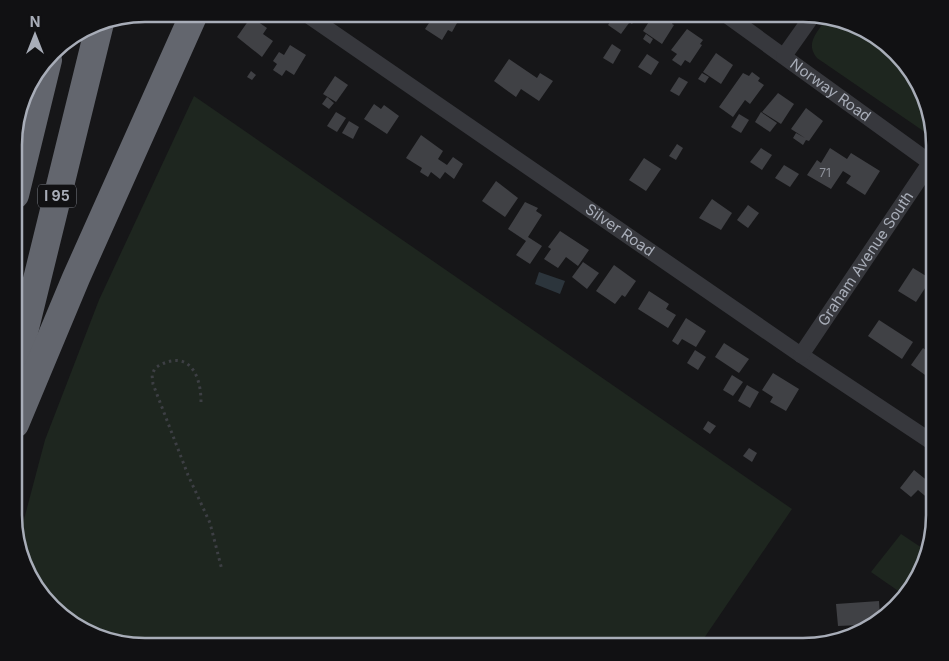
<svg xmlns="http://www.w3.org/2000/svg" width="949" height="661" viewBox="0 0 949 661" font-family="Inter,sans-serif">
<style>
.green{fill:#1e261f}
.water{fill:#2c353c}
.building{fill:#404145}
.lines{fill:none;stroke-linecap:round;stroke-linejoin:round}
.path{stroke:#3d3f44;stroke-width:3;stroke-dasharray:2.5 4;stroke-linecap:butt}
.minor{stroke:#37383d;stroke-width:16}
.motorway{stroke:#63666e;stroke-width:28}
.labels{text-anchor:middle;stroke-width:5;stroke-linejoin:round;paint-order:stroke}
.number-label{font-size:12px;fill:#8e929b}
.shield{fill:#111113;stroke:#7b7e86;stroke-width:1}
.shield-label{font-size:14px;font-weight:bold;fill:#a8adb8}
.street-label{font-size:15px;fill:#a8adb8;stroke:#111113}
.rim{fill:none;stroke:#a8adb8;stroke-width:2.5}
</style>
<rect width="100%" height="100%" fill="#161618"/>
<g class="green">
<path d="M826,19L883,41L922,87L935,139L817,58C805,43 817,33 826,19Z"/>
<path d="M194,96L792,509L698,647H137L66,620L31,581L18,542L45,440L99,300Z"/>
<path d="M901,534L925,550L907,597L871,572Z"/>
</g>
<path class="water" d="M539,272L565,281L560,294L535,284Z"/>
<g class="building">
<path d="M435,14L458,16L454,21L457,23L452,32L448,30L442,40L425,29Z"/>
<path d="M615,14L629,23L621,34L608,25Z"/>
<path d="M618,14H639L632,24Z"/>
<path d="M654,14H666L674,20L672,24L674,25L662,44L643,31Z"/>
<path d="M251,17L267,28L263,34L273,41L262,57L237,37Z"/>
<path d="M687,29L703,40L700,44L702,45L690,63L685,60L681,66L672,60L677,54L671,50Z"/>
<path d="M646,34L653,39L650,44L643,39Z"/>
<path d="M612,44L621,50L613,64L603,58Z"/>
<path d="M290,45L306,55L294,75L286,70L282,76L273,70L277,64L273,61L279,52L284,55Z"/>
<path d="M716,53L733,65L721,84L703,72Z"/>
<path d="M647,54L659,62L651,75L638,67Z"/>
<path d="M509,59L537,78L540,73L553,81L539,101L521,89L516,97L494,81Z"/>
<path d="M251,71L256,75L252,80L247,77Z"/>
<path d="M752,72L760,78L758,81L764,85L750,104L745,100L733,117L719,107L743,73L749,76Z"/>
<path d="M702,73L709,77L705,83L698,79Z"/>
<path d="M335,76L348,85L336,102L323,94Z"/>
<path d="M679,77L688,82L679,96L670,91Z"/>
<path d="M778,93L794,104L781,124L762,112Z"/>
<path d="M327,97L334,103L329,109L322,104Z"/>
<path d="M374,104L381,109L384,105L399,116L387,134L364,119Z"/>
<path d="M806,108L823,121L809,141L806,140L803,145L793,138L796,133L805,138L791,129Z"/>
<path d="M336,112L346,118L337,132L327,126Z"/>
<path d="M761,112L777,123L770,132L755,122Z"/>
<path d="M739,114L749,120L741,133L731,127Z"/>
<path d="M349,121L359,127L353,139L342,133Z"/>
<path d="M421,135L443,151L438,159L447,165L453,157L463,164L454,179L445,172L440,179L431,172L428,177L420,172L422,168L406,158Z"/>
<path d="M677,144L683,148L676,160L669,156Z"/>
<path d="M761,148L772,155L762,170L750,162Z"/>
<path d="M830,148L847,159L851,153L880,171L865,195L846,183L851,176L843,171L831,189L807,175L817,160L821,163Z"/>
<path d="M644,158L661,169L646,191L629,180Z"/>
<path d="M784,165L799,174L790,187L775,178Z"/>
<path d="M496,181L518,198L505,217L482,201Z"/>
<path d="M712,199L732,213L721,230L699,218Z"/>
<path d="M525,202L538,208L536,211L542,215L528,237L542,246L530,264L516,255L526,241L508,229Z"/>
<path d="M748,205L759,213L748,228L737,220Z"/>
<path d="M560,231L589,250L578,266L566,257L558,268L544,259L551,249L548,247Z"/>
<path d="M583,262L599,273L587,289L572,277Z"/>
<path d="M614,265L636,281L625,297L622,295L615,304L596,291Z"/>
<path d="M913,268L931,279L916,302L898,291Z"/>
<path d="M649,291L669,304L666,309L676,315L668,328L638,309Z"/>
<path d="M686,318L706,331L696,347L682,339L678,345L672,341Z"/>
<path d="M879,320L913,342L902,359L868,336Z"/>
<path d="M724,343L749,359L739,373L715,357Z"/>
<path d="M923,348L935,357V382L911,365Z"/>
<path d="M695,350L706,357L698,370L687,363Z"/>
<path d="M773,373L799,389L786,411L770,402L773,397L762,390Z"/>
<path d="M732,375L743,382L733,396L723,390Z"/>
<path d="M747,385L759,392L750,408L738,401Z"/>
<path d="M708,421L716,426L710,434L703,429Z"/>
<path d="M749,448L757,453L752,462L743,456Z"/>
<path d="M914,470L929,482L932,478L935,481V494L930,500L918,490L911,497L900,488Z"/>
<path d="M879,601L880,618L862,634L860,625L838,626L836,604Z"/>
</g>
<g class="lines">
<path class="path" d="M201,402C201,371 186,348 155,368L152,375L153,384L188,475L210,523L222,570"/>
<g class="minor">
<path id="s1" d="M306,14L801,355L935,444"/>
<path id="s2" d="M725,14L935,166"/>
<path d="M784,56L813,15"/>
<path id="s3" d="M801,355L930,163"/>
</g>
<g class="motorway">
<path d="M15,195L48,60"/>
<path d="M15,369L100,23"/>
<path d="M15,424L76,278L194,14"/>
</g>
</g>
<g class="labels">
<g class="number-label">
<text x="825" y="177">71</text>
</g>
<rect class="shield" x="38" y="184.5" width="38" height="23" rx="4"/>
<g class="shield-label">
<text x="57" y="201">I 95</text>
</g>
<g class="street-label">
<text dy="5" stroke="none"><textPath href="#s2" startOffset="130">Norway Road</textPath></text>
<text dy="5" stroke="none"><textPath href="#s1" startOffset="381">Silver Road</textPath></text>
<text dy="5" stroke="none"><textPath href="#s3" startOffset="116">Graham Avenue South</textPath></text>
</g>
</g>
<path d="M0 0H949V661H0ZM145 22H803A123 123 0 0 1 926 145V515A123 123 0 0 1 803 638H145A123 123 0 0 1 22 515V145A123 123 0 0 1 145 22Z" fill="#111113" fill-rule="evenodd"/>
<path class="rim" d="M145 22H803A123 123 0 0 1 926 145V515A123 123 0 0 1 803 638H145A123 123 0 0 1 22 515V145A123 123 0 0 1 145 22Z"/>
<g transform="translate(35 35)" stroke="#111113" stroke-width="4" paint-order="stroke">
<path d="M0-4L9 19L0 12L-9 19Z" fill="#a8adb8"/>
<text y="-8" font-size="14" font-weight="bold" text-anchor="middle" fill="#a8adb8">N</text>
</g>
</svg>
